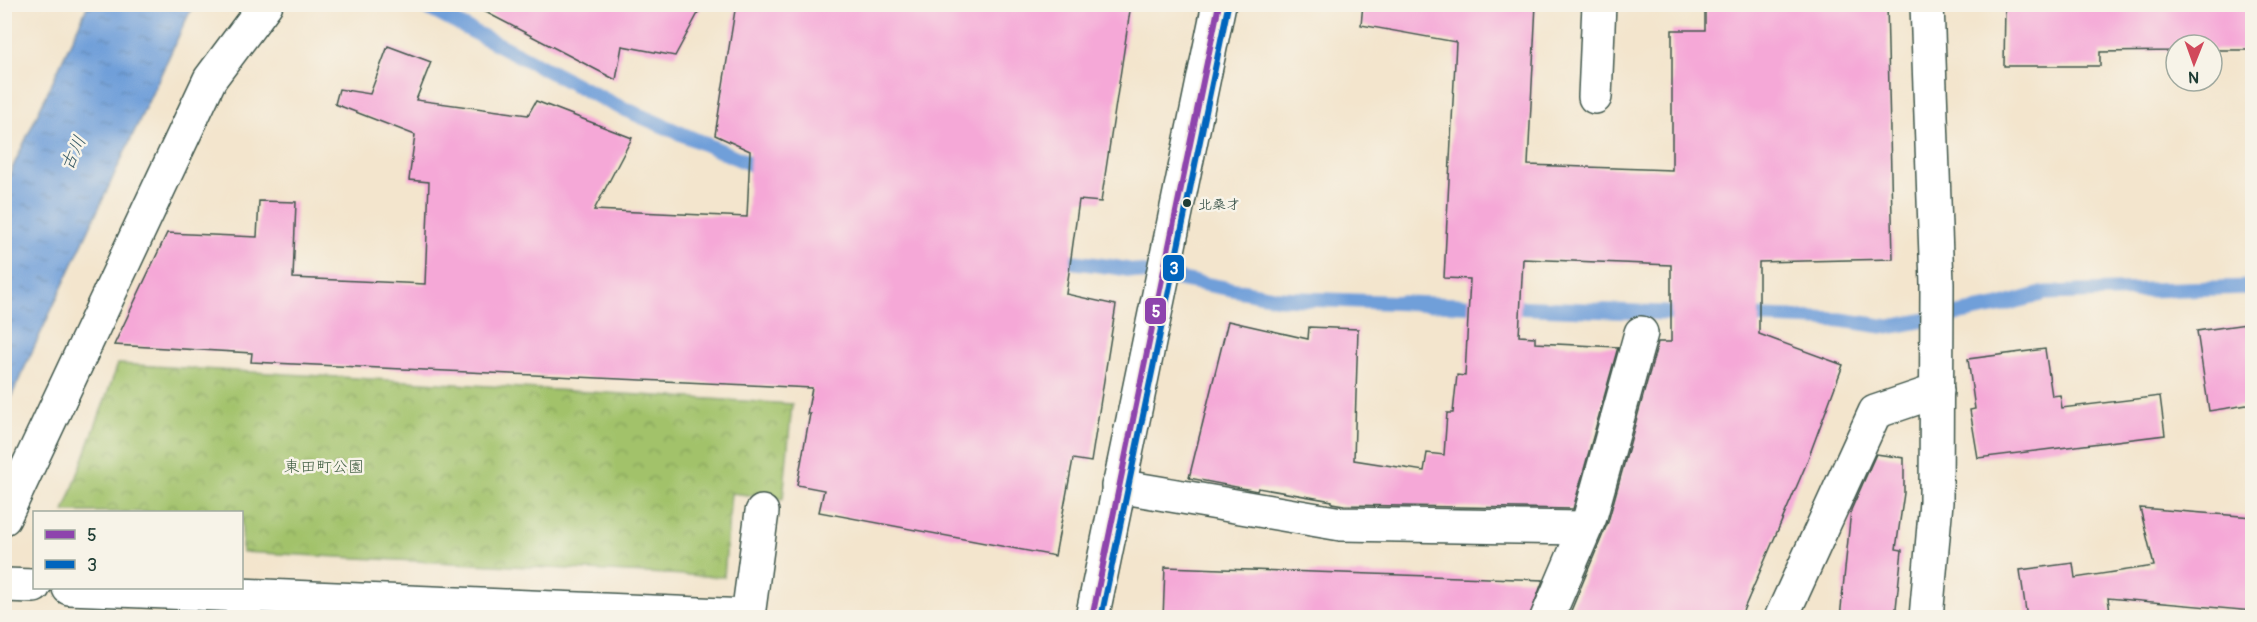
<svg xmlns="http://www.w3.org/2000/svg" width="2257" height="622" viewBox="0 0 2257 622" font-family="Pangolin,'Klee One',sans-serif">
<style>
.park{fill:url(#park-crowns);stroke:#608050;stroke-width:1.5}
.water{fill:url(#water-ripples);stroke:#486e86;stroke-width:1.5}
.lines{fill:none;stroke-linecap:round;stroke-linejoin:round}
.stream{stroke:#709fd9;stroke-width:15}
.building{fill:#f5a8d7}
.street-casing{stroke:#3f564b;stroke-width:36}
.secondary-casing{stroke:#3f564b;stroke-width:36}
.primary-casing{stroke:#3f564b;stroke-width:36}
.street{stroke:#fff;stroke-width:33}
.secondary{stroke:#fff;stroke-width:33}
.primary{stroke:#fff;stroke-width:33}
.bus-1-casing{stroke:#f7f3e8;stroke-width:10}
.bus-2-casing{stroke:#f7f3e8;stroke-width:10}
.bus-1{stroke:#8e44ad;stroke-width:6}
.bus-2{stroke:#0065bd;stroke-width:6}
.bus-dot{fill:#1f3d34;stroke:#f7f3e8;stroke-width:2}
.labels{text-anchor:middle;stroke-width:5;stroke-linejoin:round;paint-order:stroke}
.bus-label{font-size:14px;fill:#1f3d34;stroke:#f7f3e8;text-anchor:start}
.park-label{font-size:16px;fill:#405e42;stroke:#f7f3e8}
.water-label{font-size:18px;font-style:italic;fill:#375a66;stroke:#f7f3e8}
.line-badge{stroke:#f7f3e8;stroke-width:2}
.badge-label{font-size:16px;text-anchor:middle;font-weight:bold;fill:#fff}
</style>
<defs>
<pattern id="park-crowns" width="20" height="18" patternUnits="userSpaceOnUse" patternTransform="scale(1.5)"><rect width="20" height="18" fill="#a2c26b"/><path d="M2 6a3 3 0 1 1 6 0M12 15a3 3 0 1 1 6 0" fill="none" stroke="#839f59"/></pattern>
<pattern id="water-ripples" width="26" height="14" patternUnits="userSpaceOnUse" patternTransform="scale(1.5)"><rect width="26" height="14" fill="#709fd9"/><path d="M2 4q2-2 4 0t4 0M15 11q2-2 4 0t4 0" fill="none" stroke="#5b83b1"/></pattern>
</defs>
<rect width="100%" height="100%" fill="#f7f3e8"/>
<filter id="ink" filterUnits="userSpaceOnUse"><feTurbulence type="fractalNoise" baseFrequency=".0167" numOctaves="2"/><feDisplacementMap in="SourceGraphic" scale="12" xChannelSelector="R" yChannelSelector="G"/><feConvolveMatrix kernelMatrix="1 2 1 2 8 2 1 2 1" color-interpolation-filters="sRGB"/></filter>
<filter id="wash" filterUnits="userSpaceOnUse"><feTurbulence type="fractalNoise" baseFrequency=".008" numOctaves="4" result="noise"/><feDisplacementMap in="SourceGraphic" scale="24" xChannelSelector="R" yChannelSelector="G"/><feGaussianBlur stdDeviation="1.35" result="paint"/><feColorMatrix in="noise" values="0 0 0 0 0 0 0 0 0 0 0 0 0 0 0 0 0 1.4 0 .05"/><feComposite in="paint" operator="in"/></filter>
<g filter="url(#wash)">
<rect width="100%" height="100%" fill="#f3e5cd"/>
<path class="park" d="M118,364L792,404L783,499L731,493L724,577L242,552V512H64Z"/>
<path class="water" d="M88,5H193L5,410V184Z"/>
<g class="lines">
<g class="stream">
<path d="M420,4L613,104L767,171"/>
<path d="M1052,259L1114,267L1279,298L1690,314"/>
<path d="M1741,316L1841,320L1889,327L1999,306L2045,293L2252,287"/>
</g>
</g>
<g id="blocks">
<g class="building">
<path d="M470,4H703L675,56L622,46L616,80Z"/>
<path d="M736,4H1131L1101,202L1079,200L1066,294L1116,305L1091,462L1073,459L1055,556L819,512L824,490L797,485L810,414H807L812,388L251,362L252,353L114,345L167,233L257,237L259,201L296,202L293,278L425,284L429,182L409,180L415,135L335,104L339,89L370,94L388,46L431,62L416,100L528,115L536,101L632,138L594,210L747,217L750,151L715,135Z"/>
<path d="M1363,4H1536L1528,165L1672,170V30H1705V4H1887L1893,259L1759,262V334L1843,365L1805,467L1740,618H1568L1608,522L1658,342H1671V265L1523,259L1519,336L1535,337V343L1618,347L1573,509L1344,505L1332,503V501L1258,488L1257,491L1189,478L1228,321L1308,339L1309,327L1358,329L1354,460L1424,471L1427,453L1444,455L1447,413H1453L1457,375L1465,376L1470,279L1444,278L1456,42L1361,25Z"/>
<path d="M2005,4H2253V50H2212V45H2176V51L2100,52V66H2004Z"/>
<path d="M2253,323V404L2209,411L2197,331Z"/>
<path d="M2045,349L2052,396L2060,395L2062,408L2160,396L2165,435L1978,458L1970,410L1975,409L1968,359Z"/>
<path d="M1876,454L1904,458V493L1896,549L1902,550L1895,618H1840L1851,510Z"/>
<path d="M2140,508L2253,517V611L2108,598L2111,618H2027L2020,570L2073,563L2075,578L2154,566Z"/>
<path d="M1165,567L1517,579L1543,580L1529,618H1163Z"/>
</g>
</g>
</g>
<g filter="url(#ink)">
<use href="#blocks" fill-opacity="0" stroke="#3f564b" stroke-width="1.5"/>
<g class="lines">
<defs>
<g id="street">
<path d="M1595,97L1599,4"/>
<path d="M1118,486L1341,524L1585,528"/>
<path d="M4,585L34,586"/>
<path d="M69,588L748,616L762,512"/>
<path d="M1547,618L1590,517L1641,333"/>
<path d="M1781,618L1875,412L1937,391"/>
<path d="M1926,618L1936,502L1937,284L1927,4"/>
</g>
<path id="secondary" d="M4,518L210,79L266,4"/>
<path id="primary" d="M1092,618L1219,4"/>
</defs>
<use href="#street" class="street-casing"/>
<use href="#secondary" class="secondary-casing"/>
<use href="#primary" class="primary-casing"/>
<use href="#street" class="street"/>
<use href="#secondary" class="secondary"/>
<use href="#primary" class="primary"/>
<defs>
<path id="bus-1" d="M1092,618L1219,4"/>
<path id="bus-2" d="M1101,618L1228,6"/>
</defs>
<use href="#bus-1" class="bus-1-casing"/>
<use href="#bus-2" class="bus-2-casing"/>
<use href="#bus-1" class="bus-1"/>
<use href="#bus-2" class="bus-2"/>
</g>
</g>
<circle class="bus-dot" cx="1187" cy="203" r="5"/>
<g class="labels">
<g class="bus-label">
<text x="1198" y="209">北桑才</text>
</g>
<g class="park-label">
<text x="324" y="472">東田町公園</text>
</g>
<g class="water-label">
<text transform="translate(73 153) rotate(-65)" y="6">古川</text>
</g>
</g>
<g class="line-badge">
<rect x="1162" y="254" width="23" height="28" rx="6" fill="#0065bd"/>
<rect x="1144" y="297" width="23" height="28" rx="6" fill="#8e44ad"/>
</g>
<g class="badge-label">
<text x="1174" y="274">3</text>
<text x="1156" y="317">5</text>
</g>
<rect width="2257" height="622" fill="none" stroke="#f7f3e8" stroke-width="24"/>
<rect x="33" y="511" width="210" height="78" fill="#f7f3e8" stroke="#a1aaa0" stroke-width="1.5"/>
<rect x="45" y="530" width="30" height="9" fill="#8e44ad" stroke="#a1aaa0" stroke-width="1.5"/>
<text x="87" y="541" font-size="18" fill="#1f3d34">5</text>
<rect x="45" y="560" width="30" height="9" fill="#0065bd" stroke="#a1aaa0" stroke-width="1.5"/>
<text x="87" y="571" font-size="18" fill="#1f3d34">3</text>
<g transform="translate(2194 63) rotate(181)"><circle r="28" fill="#f7f3e8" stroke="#a1aaa0" stroke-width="1.5"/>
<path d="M0-4.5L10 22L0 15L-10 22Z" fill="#d1495b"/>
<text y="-9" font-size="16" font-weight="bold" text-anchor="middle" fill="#1f3d34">N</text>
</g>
</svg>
